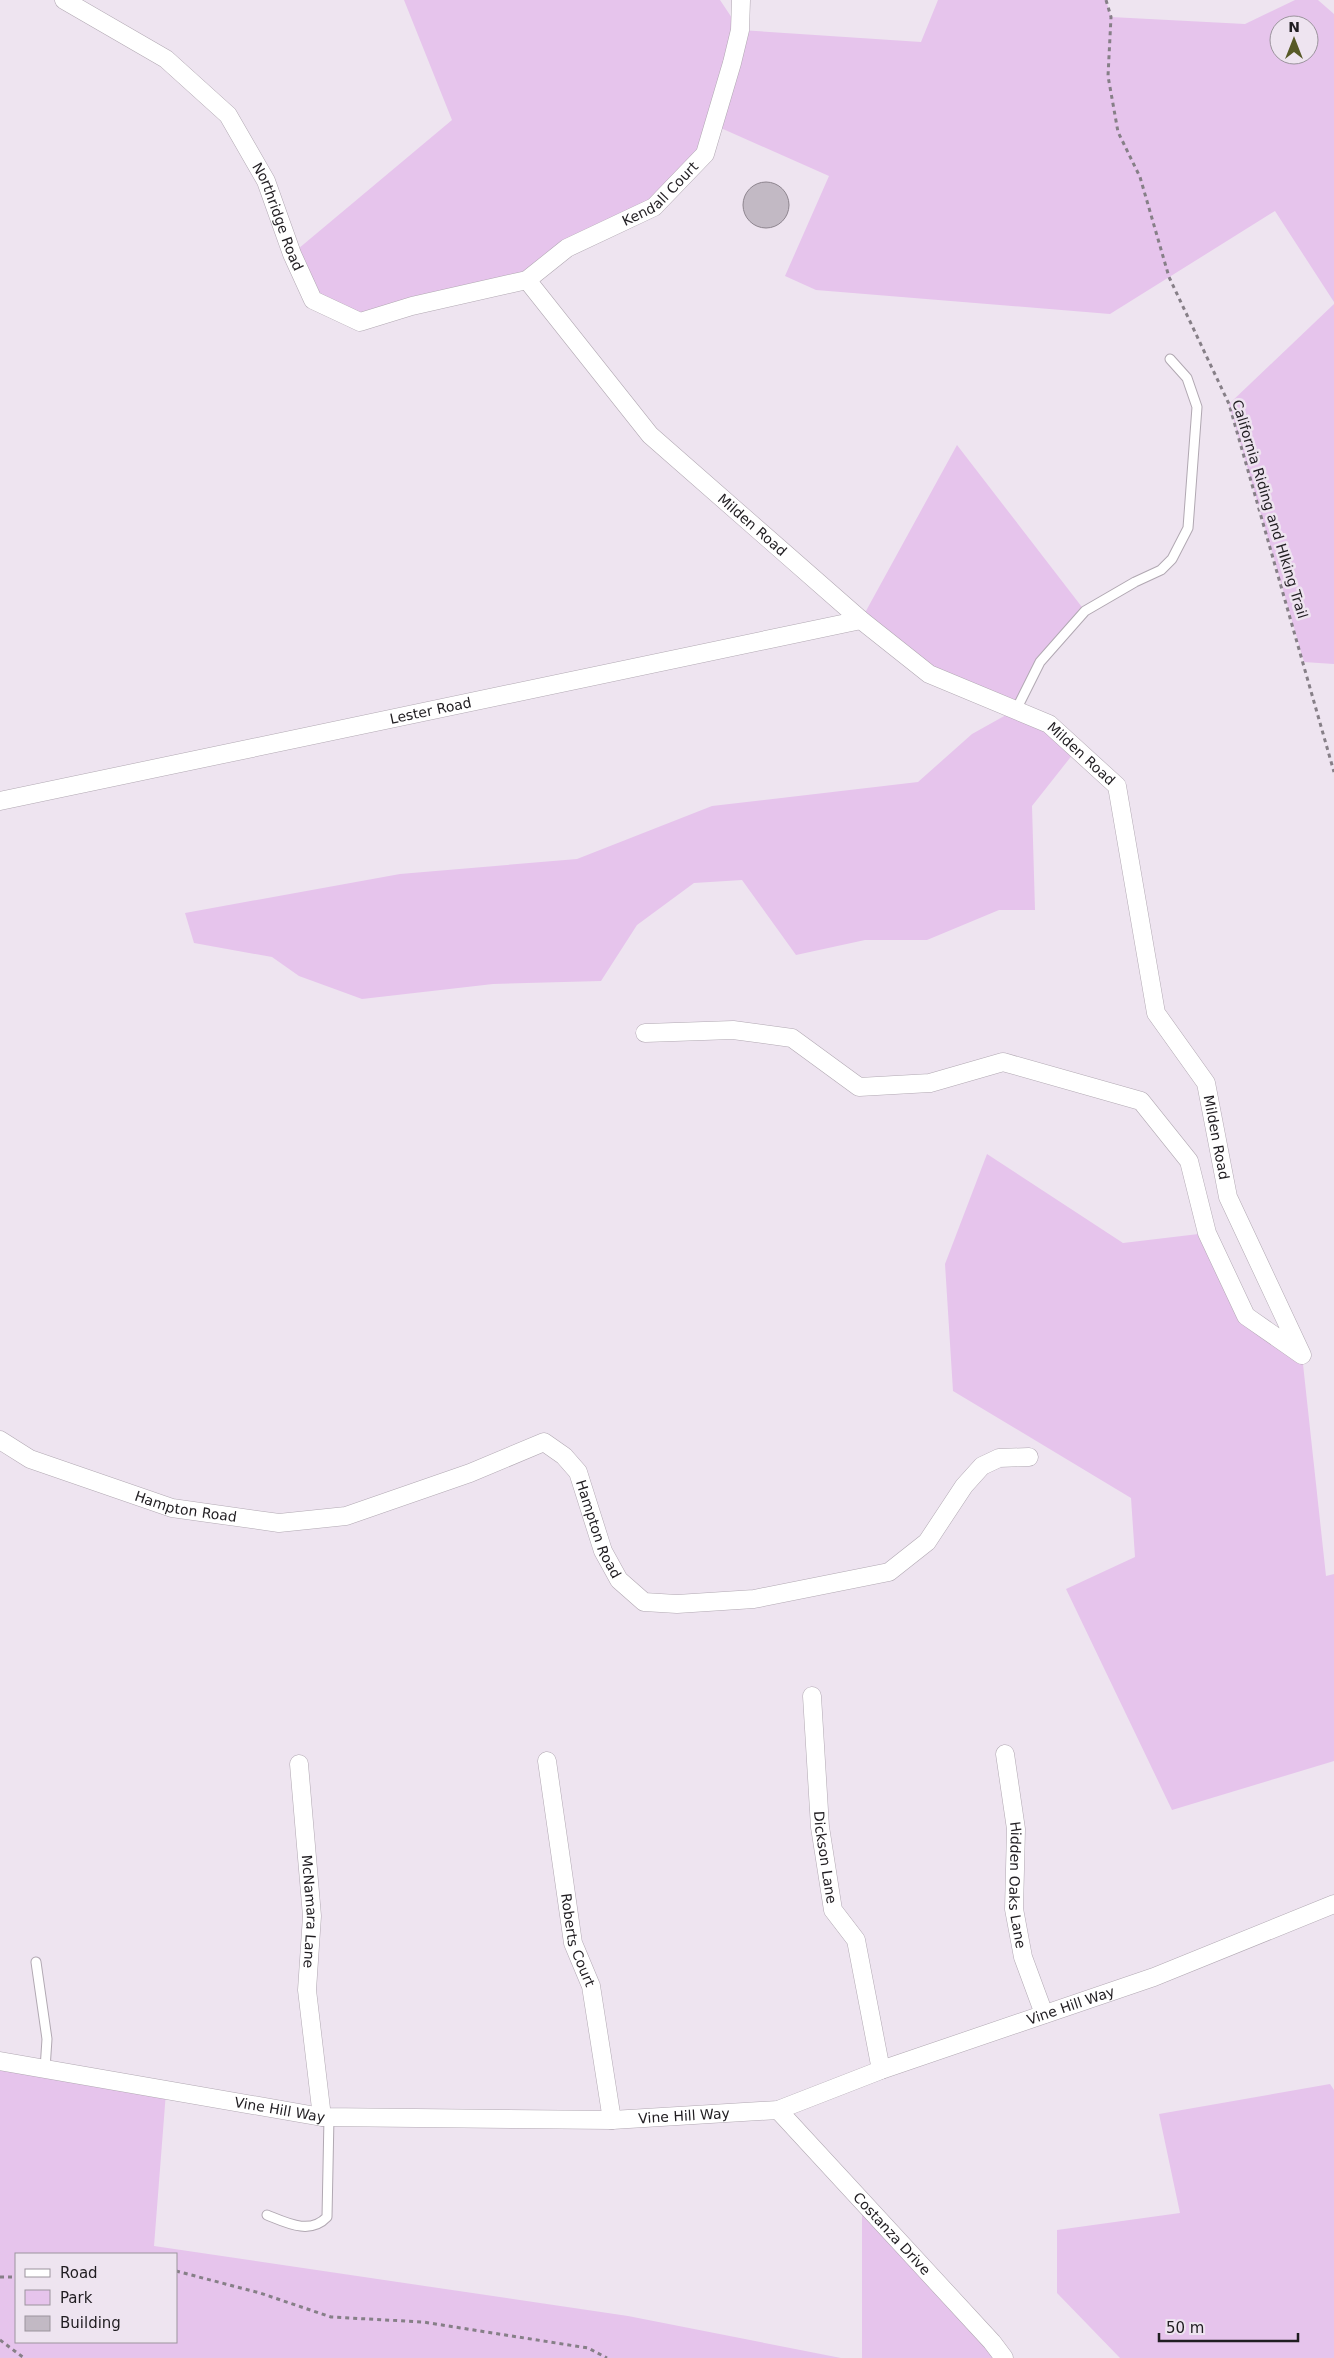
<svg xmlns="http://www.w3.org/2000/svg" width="1334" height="2358" viewBox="0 0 1334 2358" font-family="'DejaVu Sans',sans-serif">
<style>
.green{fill:#e6c4ec;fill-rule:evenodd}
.building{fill:#c2b9c4;stroke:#8d848e}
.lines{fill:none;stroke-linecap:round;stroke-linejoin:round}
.lane-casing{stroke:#b1a8b2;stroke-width:11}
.street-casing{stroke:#b1a8b2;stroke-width:19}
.path{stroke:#867f87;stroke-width:3;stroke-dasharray:4 4;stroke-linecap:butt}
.lane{stroke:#fff;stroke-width:9}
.street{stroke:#fff;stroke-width:18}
.labels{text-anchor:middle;stroke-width:5;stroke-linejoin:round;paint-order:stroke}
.street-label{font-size:14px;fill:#201d21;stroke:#eee4f0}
</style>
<rect width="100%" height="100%" fill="#eee4f0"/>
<g class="green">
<path d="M404,0H720L740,30L921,42L938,0H1106L1111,17L1245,24L1295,0H1318L1334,14V302L1275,211L1110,314L816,290L785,276L829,176L714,125L705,154L654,207L527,280L360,322L313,300L292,254L452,120ZM1279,25H1309V55H1279Z"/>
<path d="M1334,304V664L1304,662L1229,404Z"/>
<path d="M957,445L1085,611L1040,662L1016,710L1077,749L1032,806L1035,910H999L927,940H865L796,955L742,880L694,883L637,925L601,981L493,984L362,999L299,976L272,957L194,943L185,913L400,874L577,859L712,806L918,782L972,734L1015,710L929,674L861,620Z"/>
<path d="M987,1154L1123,1243L1207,1233L1246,1316L1302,1355L1326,1576L1334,1574V1761L1172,1810L1066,1589L1135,1557L1131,1498L953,1391L945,1264Z"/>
<path d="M0,2061L166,2092L154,2246L628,2316L841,2358H0ZM16,2254H176V2342H16Z"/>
<path d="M1330,2084L1334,2090V2358H1120L1057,2293V2230L1180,2213L1159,2114Z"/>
<path d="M862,2201L1004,2358H862Z"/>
</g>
<circle class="building" cx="766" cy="205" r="23"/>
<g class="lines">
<defs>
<g id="lane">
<path d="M1016,710L1040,662L1085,611L1135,582L1161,570L1172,559L1188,528L1197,407L1187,378L1170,359"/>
<path d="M36,1962L47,2039L45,2069"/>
<path d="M267,2215C287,2223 310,2235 327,2217L329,2117"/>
</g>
<g id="street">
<path id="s1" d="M64,0L166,59L228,115L266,181L292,254L313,300L360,322L412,306L527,280L567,248L654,207L705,154L732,63L740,30L741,0"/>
<path id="s2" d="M527,280L650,435L861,620L929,674L1049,724L1117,786L1156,1013L1206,1083L1228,1197L1302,1355L1246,1316L1207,1233L1189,1161L1141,1101L1003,1062L930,1083L859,1087L792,1038L733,1030L645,1033"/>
<path id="s3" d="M0,801L861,620"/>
<path id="s4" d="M0,1440L30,1459L172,1508L279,1523L346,1516L470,1473L544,1442L564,1456L578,1472L603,1551L619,1580L644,1602L677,1604L754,1599L889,1572L927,1542L964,1486L982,1466L999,1458L1029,1457"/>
<path id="s5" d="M812,1696L820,1827L833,1910L856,1940L881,2070"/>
<path id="s6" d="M1005,1754L1016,1829L1014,1909L1023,1957L1044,2014"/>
<path id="s7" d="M547,1761L573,1943L591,1986L612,2120"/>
<path id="s8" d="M299,1764L312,1916L307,1990L322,2117"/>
<path id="s9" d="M0,2061L322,2117L612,2120L778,2110L881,2070L1154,1977L1334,1904"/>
<path id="s10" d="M778,2110L992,2342L1004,2358"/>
</g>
</defs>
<use href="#lane" class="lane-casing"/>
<use href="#street" class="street-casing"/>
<g class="path">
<path d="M1106,0L1111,17L1108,76L1118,132L1140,177L1169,277L1229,404L1334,772"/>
<path d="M176,2271L260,2293L331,2317L423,2322L588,2348L607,2358"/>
<path d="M0,2277H16"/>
<path d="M0,2340L24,2358"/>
</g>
<use href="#lane" class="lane"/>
<use href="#street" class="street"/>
</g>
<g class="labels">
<g class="street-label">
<text dy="5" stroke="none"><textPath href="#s1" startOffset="790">Kendall Court</textPath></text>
<text dy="5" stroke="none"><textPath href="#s1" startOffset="315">Northridge Road</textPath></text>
<text transform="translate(1270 509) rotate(73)" y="5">California Riding and HIking Trail</text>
<text dy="5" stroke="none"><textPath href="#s2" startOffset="334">Milden Road</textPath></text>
<text dy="5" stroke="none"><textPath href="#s3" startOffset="440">Lester Road</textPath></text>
<text dy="5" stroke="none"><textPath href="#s2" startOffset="739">Milden Road</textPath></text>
<text dy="5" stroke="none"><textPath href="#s2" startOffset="1159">Milden Road</textPath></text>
<text dy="5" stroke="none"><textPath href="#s4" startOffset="199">Hampton Road</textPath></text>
<text dy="5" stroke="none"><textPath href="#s4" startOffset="679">Hampton Road</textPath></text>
<text dy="5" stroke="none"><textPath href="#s5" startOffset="162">Dickson Lane</textPath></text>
<text dy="5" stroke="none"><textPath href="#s6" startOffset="132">Hidden Oaks Lane</textPath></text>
<text dy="5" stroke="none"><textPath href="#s8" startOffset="148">McNamara Lane</textPath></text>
<text dy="5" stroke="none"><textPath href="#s7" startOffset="182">Roberts Court</textPath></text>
<text dy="5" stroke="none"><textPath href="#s9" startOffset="1094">Vine Hill Way</textPath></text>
<text dy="5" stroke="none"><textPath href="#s9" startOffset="284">Vine Hill Way</textPath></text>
<text dy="5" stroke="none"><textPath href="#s9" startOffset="689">Vine Hill Way</textPath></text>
<text dy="5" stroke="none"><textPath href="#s10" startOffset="168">Costanza Drive</textPath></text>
</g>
</g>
<rect x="15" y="2253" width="162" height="90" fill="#eee4f0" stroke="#9c949d"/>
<rect x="25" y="2269" width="25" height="8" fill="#ffffff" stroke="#9c949d"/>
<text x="60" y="2278" font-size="15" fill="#201d21">Road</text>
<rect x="25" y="2290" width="25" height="15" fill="#e6c4ec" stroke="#9c949d"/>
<text x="60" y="2303" font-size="15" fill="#201d21">Park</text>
<rect x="25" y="2316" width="25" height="15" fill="#c2b9c4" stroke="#9c949d"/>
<text x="60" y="2328" font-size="15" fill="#201d21">Building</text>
<g transform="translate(1294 40)"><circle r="24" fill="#eee4f0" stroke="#9c949d"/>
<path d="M0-4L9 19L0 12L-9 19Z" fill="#575927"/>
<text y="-8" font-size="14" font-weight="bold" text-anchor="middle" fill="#201d21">N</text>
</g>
<path d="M1159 2333v8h139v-8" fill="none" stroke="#201d21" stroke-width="2.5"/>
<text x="1166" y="2333" font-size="15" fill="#201d21" stroke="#eee4f0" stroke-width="4" paint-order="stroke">50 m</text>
</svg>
